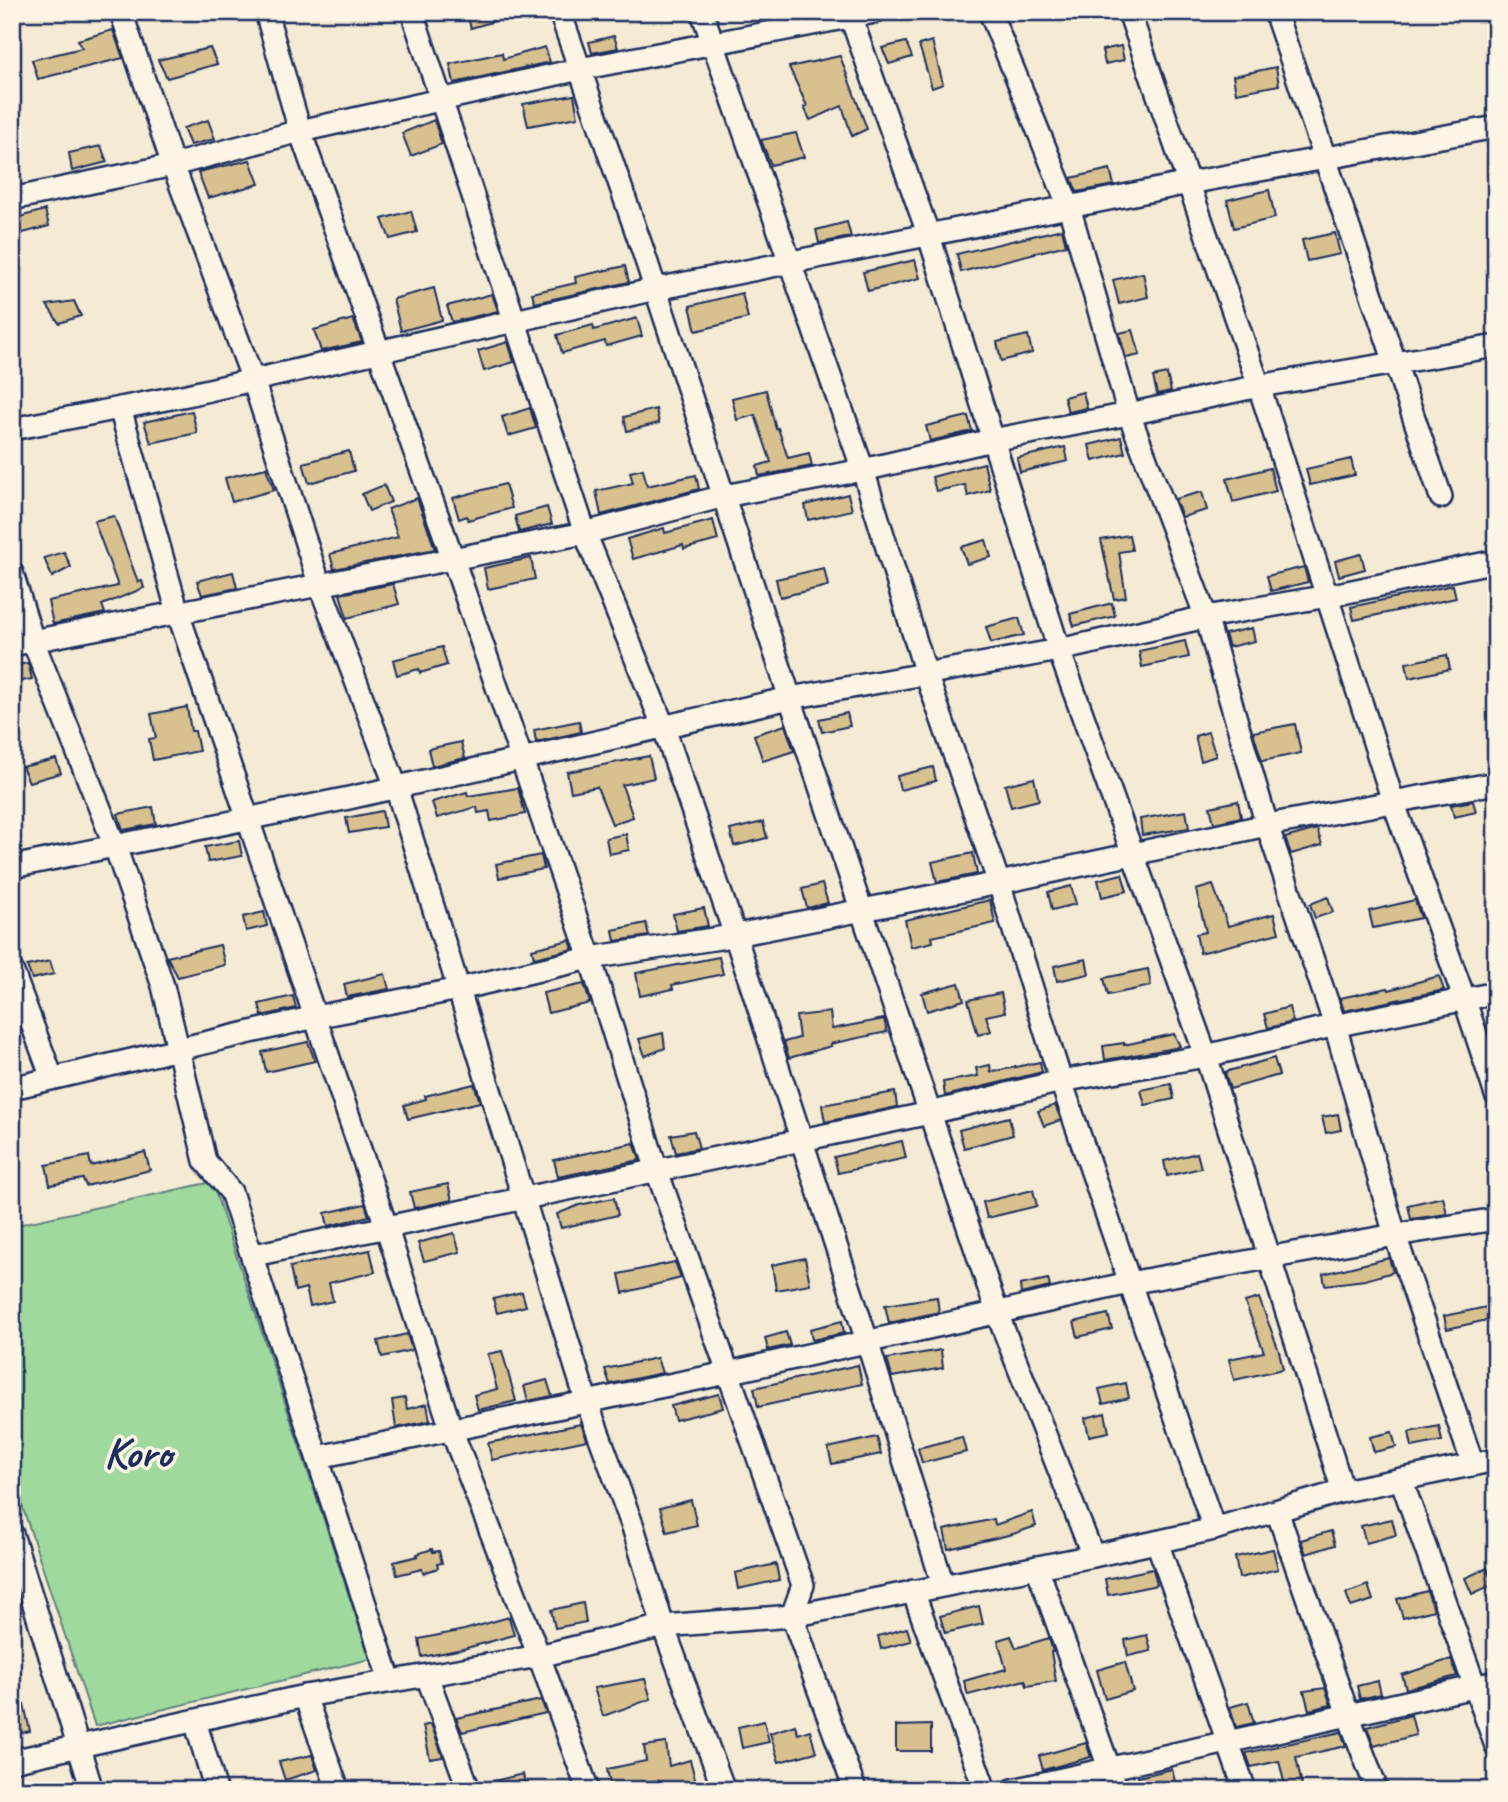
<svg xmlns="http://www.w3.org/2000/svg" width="1508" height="1802" viewBox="0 0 1508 1802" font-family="Caveat,sans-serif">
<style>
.green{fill:#a0d99e;stroke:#5e847e;stroke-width:2}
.building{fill:#d8c08f;stroke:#1b2f5e;stroke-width:2}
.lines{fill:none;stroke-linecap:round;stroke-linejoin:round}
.minor-casing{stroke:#1b2f5e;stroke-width:26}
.minor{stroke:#fcf5e5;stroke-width:21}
.labels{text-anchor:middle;stroke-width:7;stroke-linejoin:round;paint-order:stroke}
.town-label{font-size:44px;font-weight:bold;fill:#1b2f5e;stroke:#fcf5e5}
</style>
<rect width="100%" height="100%" fill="#f5ead4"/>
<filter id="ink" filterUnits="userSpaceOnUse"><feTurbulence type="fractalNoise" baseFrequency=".0143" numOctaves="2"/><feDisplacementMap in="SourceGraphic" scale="14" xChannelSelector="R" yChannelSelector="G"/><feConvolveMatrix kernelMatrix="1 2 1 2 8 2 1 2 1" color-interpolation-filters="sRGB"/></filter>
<g filter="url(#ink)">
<path class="green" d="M212,1182L370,1659L95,1726L12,1475V1226Z"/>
<g class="building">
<path d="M466,12H511L512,16L471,28Z"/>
<path d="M113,30L123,58L38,79L32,60L82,48L78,40Z"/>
<path d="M614,36L618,48L592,53L589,42Z"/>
<path d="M932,41L943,84L932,88L919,45Z"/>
<path d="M906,42L912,57L889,64L882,48Z"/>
<path d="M1121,46L1124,60L1105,64L1102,50Z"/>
<path d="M545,47L550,62L454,83L450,64L502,53L503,59Z"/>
<path d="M210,48L217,64L167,78L158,60Z"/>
<path d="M840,56L867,129L852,136L842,106L810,120L804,107L807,106L789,67Z"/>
<path d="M1276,67L1279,85L1236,93L1233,76Z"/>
<path d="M574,95L578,117L528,126L523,104Z"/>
<path d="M208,120L215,139L190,145L183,128Z"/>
<path d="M434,120L442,144L411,156L402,133Z"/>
<path d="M796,133L804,157L771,165L761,140Z"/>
<path d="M101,146L107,162L72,171L69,153Z"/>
<path d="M250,160L259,184L208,198L198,172Z"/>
<path d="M1110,169L1114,185L1077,192L1071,178Z"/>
<path d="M1269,190L1275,218L1234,228L1227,200Z"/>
<path d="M45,210L49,226L12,236V219Z"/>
<path d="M411,211L417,232L390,239L382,219Z"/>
<path d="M847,222L851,237L819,243L816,230Z"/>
<path d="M1062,229L1066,245L961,272L957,254Z"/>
<path d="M1335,233L1340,254L1307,261L1302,240Z"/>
<path d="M915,260L920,278L868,291L863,272Z"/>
<path d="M625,266L629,282L535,303L532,293L576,283L575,277Z"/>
<path d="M1143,273L1148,297L1119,304L1113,280Z"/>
<path d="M434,288L442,320L401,331L393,299Z"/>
<path d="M742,293L748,318L696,331L690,306Z"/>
<path d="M492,294L498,311L452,322L447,306Z"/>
<path d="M74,301L81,316L59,323L47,305Z"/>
<path d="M637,318L642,336L606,346L605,341L562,353L557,335L593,325L594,330Z"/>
<path d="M353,319L362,342L321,351L314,330Z"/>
<path d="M1133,330L1140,355L1126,358L1119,333Z"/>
<path d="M1028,335L1032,353L1001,361L997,342Z"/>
<path d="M508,342L514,362L484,371L478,351Z"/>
<path d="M1167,374L1171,391L1157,394L1153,377Z"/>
<path d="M766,390L776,429L778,428L788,458L809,453L812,466L759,476L757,466L771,462L755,415L737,420L732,398Z"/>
<path d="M1083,392L1087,408L1068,412L1064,397Z"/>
<path d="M530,408L536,428L508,436L502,417Z"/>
<path d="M656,409L659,423L627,431L624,417Z"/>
<path d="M192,411L197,433L151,443L144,422Z"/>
<path d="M968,416L972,431L930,441L926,426Z"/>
<path d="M1121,437L1125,453L1093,461L1089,445Z"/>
<path d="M1065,447L1068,461L1020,472L1017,458Z"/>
<path d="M349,451L354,471L309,483L303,463Z"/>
<path d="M1351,459L1355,475L1310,485L1306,469Z"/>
<path d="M984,463L990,490L968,496L965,485L936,491L932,477Z"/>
<path d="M266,468L274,490L232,502L225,478Z"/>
<path d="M1270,468L1276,491L1233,502L1227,479Z"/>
<path d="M643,469L647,486L696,475L699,489L601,515L596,491L633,483L630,472Z"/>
<path d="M505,484L512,508L468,520L467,516L459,519L453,498Z"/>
<path d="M384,485L391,502L369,511L362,494Z"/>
<path d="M1202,492L1207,510L1182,517L1175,499Z"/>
<path d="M848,494L852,510L808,520L805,505Z"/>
<path d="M417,498L435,549L334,569L330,554L398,537L388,509Z"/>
<path d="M547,507L552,524L519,532L515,516Z"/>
<path d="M114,516L138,582L142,581L144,588L102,605L105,613L53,624L48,601L118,586L94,521Z"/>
<path d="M713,520L718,540L684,549L683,545L633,559L627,539L664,528L665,533Z"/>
<path d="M1129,535L1132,550L1119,552L1126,597L1114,599L1101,540Z"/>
<path d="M986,540L991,557L967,564L961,547Z"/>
<path d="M64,552L71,567L52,577L44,558Z"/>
<path d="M1361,554L1365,569L1339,576L1335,561Z"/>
<path d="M531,558L535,579L488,589L484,568Z"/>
<path d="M1304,567L1308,582L1271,591L1267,576Z"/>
<path d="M824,568L828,586L780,597L776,579Z"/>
<path d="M233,572L237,588L202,595L197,581Z"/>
<path d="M393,584L399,604L347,618L340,594Z"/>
<path d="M1453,585L1456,598L1354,620L1351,607Z"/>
<path d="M1112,603L1115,616L1074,626L1070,614Z"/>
<path d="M1019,618L1024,635L991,643L986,627Z"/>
<path d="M1252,628L1255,641L1229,647L1225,634Z"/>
<path d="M1185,641L1189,657L1142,667L1139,651Z"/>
<path d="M442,647L447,665L420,673L419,669L397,675L393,660Z"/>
<path d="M1447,655L1450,669L1409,678L1406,663Z"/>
<path d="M28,663L32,679L12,683V666Z"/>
<path d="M187,707L191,731H195L199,751L153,760L149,739L156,738L151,714Z"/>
<path d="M847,713L850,726L822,732L819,719Z"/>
<path d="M579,721L581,732L536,742L534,730Z"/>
<path d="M1295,724L1301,753L1262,761L1253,732Z"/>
<path d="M785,725L794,751L763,761L754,735Z"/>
<path d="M1208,732L1216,756L1201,761L1195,736Z"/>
<path d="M461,742L465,758L432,766L428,749Z"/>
<path d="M649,756L654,778L622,785L633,817L612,824L597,787L571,792L567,772Z"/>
<path d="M56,759L61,773L29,782L22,767Z"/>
<path d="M933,767L936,781L900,790L897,776Z"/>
<path d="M1034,778L1039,800L1011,807L1005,785Z"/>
<path d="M518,788L525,814L491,821L489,811L478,813L477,807L437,818L432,802L467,792L468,796Z"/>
<path d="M1238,801L1241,817L1214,823L1210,807Z"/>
<path d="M1473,801L1476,812L1454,817L1451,805Z"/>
<path d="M153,807L156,824L123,830L118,814Z"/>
<path d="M382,811L385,827L349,833L346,818Z"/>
<path d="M1186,811L1189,828L1142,835L1140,819Z"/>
<path d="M763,822L767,838L734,846L730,830Z"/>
<path d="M1317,829L1322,845L1291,854L1285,838Z"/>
<path d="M626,834L629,850L609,854L606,838Z"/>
<path d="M239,841L242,856L208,862L205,847Z"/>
<path d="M973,853L977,874L937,882L932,862Z"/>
<path d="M541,855L544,869L499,878L496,864Z"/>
<path d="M1122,874L1127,891L1102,897L1098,880Z"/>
<path d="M822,884L828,903L807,908L802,889Z"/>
<path d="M1213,885L1228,926L1274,914L1279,933L1200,953L1196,934L1206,932L1196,890Z"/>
<path d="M1071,886L1076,904L1052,910L1048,892Z"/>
<path d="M1328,897L1333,912L1315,918L1310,904Z"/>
<path d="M990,900L995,923L932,937L933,942L911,947L905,920Z"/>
<path d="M1415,900L1421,918L1373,928L1369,911Z"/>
<path d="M704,908L708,926L677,931L673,914Z"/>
<path d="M264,912L267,926L246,931L243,917Z"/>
<path d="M646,923L649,936L615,941L613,930Z"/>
<path d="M570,940L573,949L534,958L532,949Z"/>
<path d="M220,945L225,965L178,977L167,957Z"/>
<path d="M719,957L723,974L672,985L673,989L640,996L636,973Z"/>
<path d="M1086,959L1089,974L1057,981L1054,966Z"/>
<path d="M50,961L54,974L32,979L27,966Z"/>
<path d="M1148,969L1151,986L1108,995L1104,978Z"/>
<path d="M385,974L389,989L347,997L344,984Z"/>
<path d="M1439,976L1444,990L1344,1011L1340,998L1388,988L1389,990Z"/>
<path d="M959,983L964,1000L927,1011L922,993Z"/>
<path d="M584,984L590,1003L548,1013L543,993Z"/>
<path d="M1001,993L1005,1012L986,1016L991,1031L978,1035L968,1000Z"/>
<path d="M293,996L296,1008L262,1016L259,1004Z"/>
<path d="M1289,1007L1293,1022L1268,1028L1264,1014Z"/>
<path d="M830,1012L832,1029L884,1019L887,1032L830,1044L831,1046L789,1058L784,1042L799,1038L796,1016Z"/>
<path d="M663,1033L665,1048L645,1056L639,1039Z"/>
<path d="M1174,1034L1180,1046L1175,1048L1105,1060L1103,1046L1124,1043V1045Z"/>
<path d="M308,1042L315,1061L266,1072L262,1052Z"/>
<path d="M1274,1058L1279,1075L1230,1089L1225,1072Z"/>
<path d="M1040,1062L1042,1072L945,1096L943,1082L978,1076L976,1068L990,1065L991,1072Z"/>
<path d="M474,1084L480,1102L408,1119L404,1105L426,1099L425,1096Z"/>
<path d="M1171,1084L1174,1099L1145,1105L1141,1090Z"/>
<path d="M895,1092L897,1107L825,1122L822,1105Z"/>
<path d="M1055,1105L1061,1120L1044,1126L1038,1111Z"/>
<path d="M1338,1114L1341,1130L1326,1133L1322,1117Z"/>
<path d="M1009,1117L1013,1135L964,1148L959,1130Z"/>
<path d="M694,1131L699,1148L676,1153L671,1135Z"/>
<path d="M902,1141L906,1158L838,1173L834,1157Z"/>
<path d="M634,1143L640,1160L558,1177L554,1160Z"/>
<path d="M145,1152L150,1170L86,1186L83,1179L50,1185L46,1165L89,1156L91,1166Z"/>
<path d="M1197,1153L1201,1168L1167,1176L1164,1161Z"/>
<path d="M448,1184L452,1200L414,1208L410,1192Z"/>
<path d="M1033,1190L1037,1206L987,1218L983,1202Z"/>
<path d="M1443,1197L1447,1214L1411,1219L1408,1205Z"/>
<path d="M614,1198L618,1215L561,1228L557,1214L579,1205Z"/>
<path d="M365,1204L369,1216L328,1226L325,1213Z"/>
<path d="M454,1233L460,1252L424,1261L418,1243Z"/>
<path d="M370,1250L375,1272L329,1283L333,1301L310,1306L306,1288L295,1291L290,1267Z"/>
<path d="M805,1258L810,1284L776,1290L772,1265Z"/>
<path d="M1389,1258L1393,1272L1365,1280L1325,1285L1323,1274Z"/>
<path d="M675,1262L681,1278L623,1293L619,1274Z"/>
<path d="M1048,1279L1050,1287L1021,1294L1020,1285Z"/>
<path d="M522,1292L526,1306L497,1313L493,1299Z"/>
<path d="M937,1297L939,1312L889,1323L885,1305Z"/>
<path d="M1259,1298L1279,1351L1283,1369L1234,1380L1229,1359L1264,1352L1245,1302Z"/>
<path d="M1496,1305V1318L1447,1329L1444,1316Z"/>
<path d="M1108,1314L1112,1329L1078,1337L1074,1322Z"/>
<path d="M842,1321L844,1333L812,1340L810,1329Z"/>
<path d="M786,1332L790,1345L768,1350L765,1338Z"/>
<path d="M407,1334L412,1350L382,1357L378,1341Z"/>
<path d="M941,1350L943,1368L892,1377L887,1359Z"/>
<path d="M502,1351L516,1401L478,1410L474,1395L497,1389L488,1354Z"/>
<path d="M657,1358L662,1373L610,1384L605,1369Z"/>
<path d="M858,1365L862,1384L758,1407L754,1388Z"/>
<path d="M547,1380L552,1396L528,1401L524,1386Z"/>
<path d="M1126,1383L1129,1398L1103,1404L1099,1389Z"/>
<path d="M719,1394L723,1408L675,1420L671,1406Z"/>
<path d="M405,1398L407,1409L427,1404L430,1421L396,1428L392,1400Z"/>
<path d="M1105,1413L1109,1432L1089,1436L1085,1418Z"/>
<path d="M581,1424L587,1440L492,1460L488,1443Z"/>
<path d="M1439,1426L1442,1441L1412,1447L1409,1432Z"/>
<path d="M1392,1432L1396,1447L1374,1452L1370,1437Z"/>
<path d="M877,1437L881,1454L832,1464L828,1448Z"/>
<path d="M962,1437L966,1452L922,1463L918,1448Z"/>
<path d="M691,1500L697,1525L667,1532L660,1508Z"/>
<path d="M1032,1512L1036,1526L1013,1534L948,1549L944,1530L994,1519L995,1525Z"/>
<path d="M1392,1519L1396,1535L1366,1543L1361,1526Z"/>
<path d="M1331,1531L1335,1545L1306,1554L1301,1540Z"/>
<path d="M432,1549L433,1552L439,1551L442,1563L437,1564L438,1568L423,1573L422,1569L397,1575L394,1562L418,1556L417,1554Z"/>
<path d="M1273,1549L1278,1569L1239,1578L1235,1557Z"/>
<path d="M776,1564L779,1580L738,1589L735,1573Z"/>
<path d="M1487,1568L1494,1584L1472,1594L1465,1578Z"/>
<path d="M1153,1569L1157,1585L1108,1595L1105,1579Z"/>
<path d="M1368,1585L1373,1600L1351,1607L1346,1593Z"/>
<path d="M1427,1591L1434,1610L1403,1618L1397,1599Z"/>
<path d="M583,1603L586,1622L555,1628L551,1610Z"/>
<path d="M979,1606L983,1624L945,1633L940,1616Z"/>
<path d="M509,1617L514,1635L463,1649L422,1657L419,1639L464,1630Z"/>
<path d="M907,1628L911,1641L881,1649L878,1636Z"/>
<path d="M1147,1635L1151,1651L1128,1656L1125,1640Z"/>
<path d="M1011,1636L1016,1648L1049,1638L1053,1652H1051L1056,1681L1027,1686L1025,1680L968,1695L964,1681L1006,1669L998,1640Z"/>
<path d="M1451,1659L1457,1676L1406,1689L1402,1675Z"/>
<path d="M1125,1662L1133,1691L1105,1699L1097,1670Z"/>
<path d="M645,1679L651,1699L603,1716L594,1688Z"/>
<path d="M1378,1681L1381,1694L1360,1699L1357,1686Z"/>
<path d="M1325,1688L1331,1705L1309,1710L1304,1691Z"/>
<path d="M541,1700L546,1713L462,1732L456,1718Z"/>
<path d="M1248,1702L1254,1723L1236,1727L1230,1707Z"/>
<path d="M24,1704L30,1731L12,1735V1707Z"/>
<path d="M1411,1715L1416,1735L1374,1746L1367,1727Z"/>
<path d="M764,1721L769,1742L742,1748L738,1727Z"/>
<path d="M431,1724L443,1757L430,1759L423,1726Z"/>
<path d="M795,1725L798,1734L810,1730L816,1752L779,1762L770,1733Z"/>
<path d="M931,1725V1751H896V1726Z"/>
<path d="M1341,1732L1346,1746L1296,1757L1303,1790H1286L1279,1761L1251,1767L1246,1753Z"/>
<path d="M666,1743L669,1766L690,1760L696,1782L668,1790H658L655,1781L611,1789L607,1769L646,1761L644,1746Z"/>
<path d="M1086,1743L1091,1757L1043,1770L1039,1756Z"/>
<path d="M312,1755L317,1770L285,1780L279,1762Z"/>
<path d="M1172,1769L1177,1790H1140L1138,1777Z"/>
<path d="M523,1774L526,1790H482L481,1784Z"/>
</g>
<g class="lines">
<defs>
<g id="minor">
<path d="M121,12L173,165L253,380L320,586L396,787L586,1400L633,1527L663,1626L724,1790"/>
<path d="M266,12L300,131L453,559L590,958L657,1171L803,1585L792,1616L855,1790"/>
<path d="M412,12L585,533L664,728L735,935L867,1341L943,1585"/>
<path d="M560,12L643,251L790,698L999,1318L1093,1556"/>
<path d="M702,12L863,470L926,674L999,883L1061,1081L1214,1529"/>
<path d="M849,12L929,236L1059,650L1206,1056L1343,1491"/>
<path d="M990,12L1069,207L1129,414L1206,617L1267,825L1335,1025L1395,1235L1473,1465"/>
<path d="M1129,12L1259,386L1393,801L1464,998L1496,1095"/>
<path d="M1275,12L1441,497"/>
<path d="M12,199L173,165L300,131L580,69L875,12"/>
<path d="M120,408L178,613L387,1229L451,1429L539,1656L588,1790"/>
<path d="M12,429L187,395L656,289L1189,183L1496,127"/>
<path d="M12,573L33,641L115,846L163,986L205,1161L231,1192L390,1681"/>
<path d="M12,645L585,533L724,496L863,470L992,440L1129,414L1259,386L1496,346"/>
<path d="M12,867L349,798L790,698L1059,650L1206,617L1328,596L1496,561"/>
<path d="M12,970L52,1078"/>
<path d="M12,1088L315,1017L459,989L590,958L726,937L999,883L1267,825L1496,783"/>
<path d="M254,1255L930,1113L1061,1081L1206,1056L1319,1029L1496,993"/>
<path d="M318,1457L727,1373L1129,1283L1395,1235L1496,1219"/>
<path d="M1401,1479L1496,1746"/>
<path d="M1277,1511L1348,1714L1377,1790"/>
<path d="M12,1534L92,1790"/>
<path d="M1157,1542L1245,1790"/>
<path d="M1037,1567L1117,1790"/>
<path d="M913,1591L985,1790"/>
<path d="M427,1676L469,1790"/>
<path d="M305,1696L338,1790"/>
<path d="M195,1721L216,1790"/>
<path d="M12,1761L305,1696L539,1656L663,1626L792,1616L1093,1556L1214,1529L1343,1491L1496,1460"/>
<path d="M1013,1790L1496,1682"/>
</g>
</defs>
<use href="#minor" class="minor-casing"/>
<use href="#minor" class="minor"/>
</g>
</g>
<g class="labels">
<g class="town-label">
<text x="138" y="1467">Koro</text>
</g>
</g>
<rect width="1508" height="1802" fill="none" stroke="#fcf5e5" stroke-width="42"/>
<rect x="21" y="21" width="1466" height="1760" fill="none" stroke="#1b2f5e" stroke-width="2.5" filter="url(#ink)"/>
</svg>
